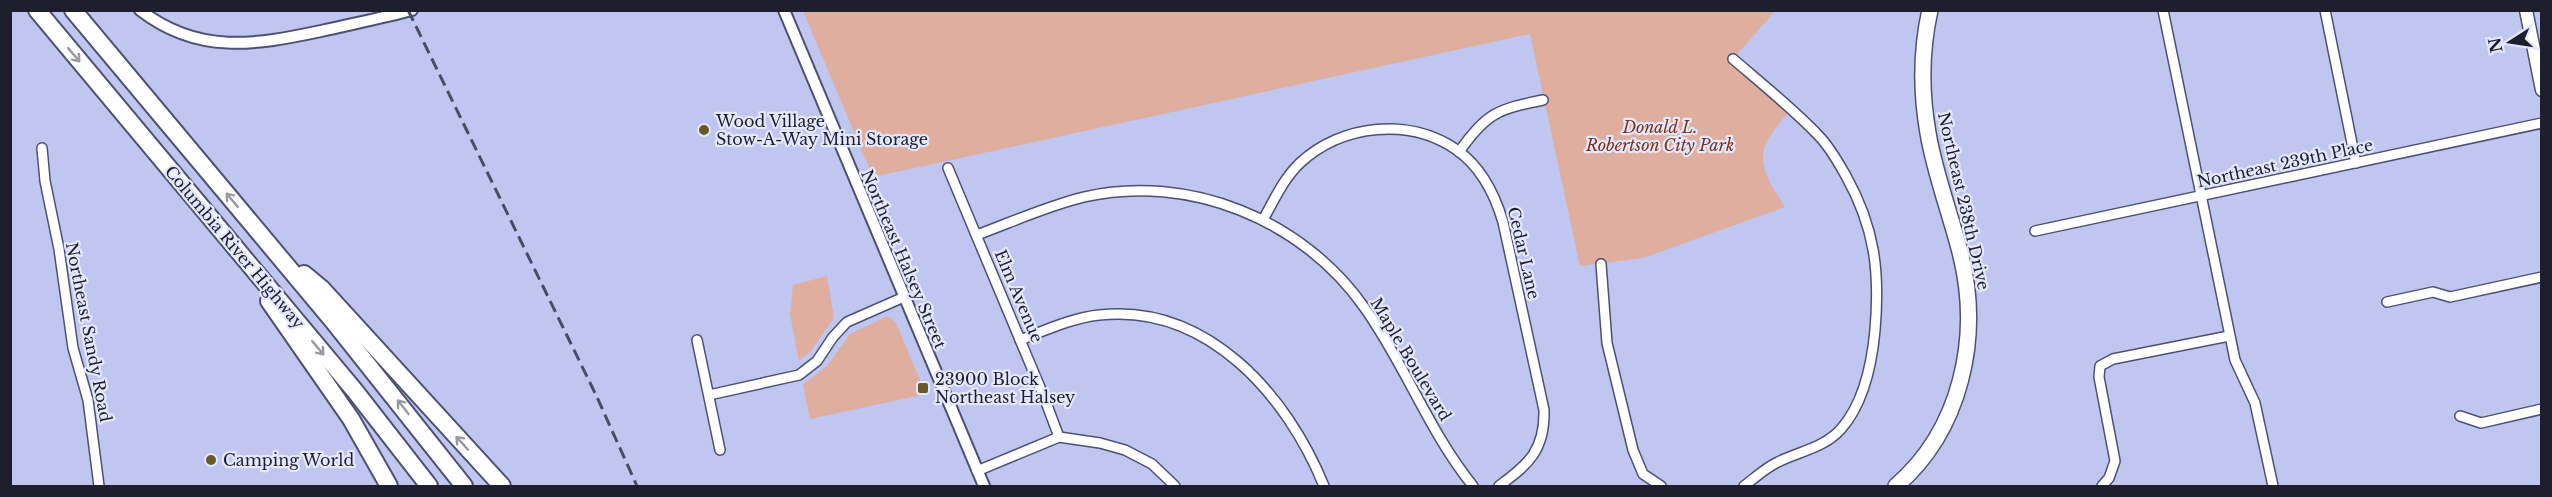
<svg xmlns="http://www.w3.org/2000/svg" width="2552" height="497" viewBox="0 0 2552 497" font-family="'Libre Baskerville',serif">
<style>
.green{fill:#dfae9e}
.lines{fill:none;stroke-linecap:round;stroke-linejoin:round}
.minor-casing{stroke:#4c5174;stroke-width:12}
.tertiary-casing{stroke:#4c5174;stroke-width:14}
.secondary-casing{stroke:#4c5174;stroke-width:15}
.trunk-casing{stroke:#4c5174;stroke-width:18}
.motorway-casing{stroke:#4c5174;stroke-width:20}
.minor{stroke:#fff;stroke-width:9}
.tertiary{stroke:#fff;stroke-width:10}
.secondary{stroke:#fff;stroke-width:12}
.trunk{stroke:#fff;stroke-width:15}
.motorway{stroke:#fff;stroke-width:16}
.rail{stroke:#4a4e65;stroke-width:3;stroke-dasharray:12 6;stroke-linecap:butt}
.oneway{stroke:#999aa1}
.poi-dot{fill:#665b28;stroke:#e4e8fe;stroke-width:2}
.labels{text-anchor:middle;stroke-width:4.5;stroke-linejoin:round;paint-order:stroke}
.poi-label{font-size:16px;fill:#1d1f2f;stroke:#e4e8fe;text-anchor:start}
.park-label{font-size:16px;font-style:italic;fill:#802f13;stroke:#e4e8fe}
.street-label{font-size:16px;fill:#1d1f2f;stroke:#e4e8fe}
</style>
<rect width="100%" height="100%" fill="#bfc6f0"/>
<g class="green">
<path d="M1315,10L1775,11L1732,60L1789,112C1753,152 1757,164 1785,207L1643,258L1580,266L1530,34L873,177L803,11Z"/>
<path d="M827,276L834,318L810,352L799,361L790,314L793,285Z"/>
<path d="M888,316L896,323L926,394L810,419L803,385L828,365L850,334Z"/>
</g>
<g class="lines">
<defs>
<g id="minor">
<path d="M2163,10L2235,360L2255,403L2273,486"/>
<path d="M2325,10L2356,163"/>
<path d="M1733,59C1761,83 1792,108 1818,135C1830,147 1838,162 1846,176C1875,228 1880,272 1875,330C1872,363 1864,403 1841,429C1824,448 1800,451 1778,462C1765,468 1755,478 1744,486"/>
<path d="M42,148L45,181L59,249L73,348L88,400L99,486"/>
<path d="M1459,152C1486,113 1498,109 1543,100"/>
<path d="M948,168L1044,397L1059,437"/>
<path d="M1263,220C1274,200 1284,178 1300,163C1342,124 1410,117 1457,150C1481,167 1495,195 1503,222L1544,410C1545,450 1529,464 1499,486"/>
<path d="M2035,231L2542,123"/>
<path d="M977,235C1012,222 1047,206 1084,197C1189,173 1303,220 1364,307C1405,364 1429,432 1473,486"/>
<path d="M1601,264L1607,343L1633,450L1643,474L1661,486"/>
<path d="M2387,302L2433,292L2450,297L2542,277"/>
<path d="M697,340L720,450"/>
<path d="M1020,340C1046,330 1072,318 1099,315C1207,303 1287,395 1324,486"/>
<path d="M709,395L799,375L817,361L833,337L847,322L904,297"/>
<path d="M2460,416L2481,423L2542,409"/>
<path d="M977,471L1059,437L1100,443L1125,450L1152,464L1175,486"/>
<path d="M2102,486L2109,478L2115,461L2099,377L2100,366L2113,359L2229,336"/>
</g>
<g id="tertiary">
<path d="M140,10C198,55 255,45 321,31C351,24 382,18 412,10"/>
<path d="M784,10L984,486"/>
</g>
<path id="secondary" d="M2526,10L2542,90"/>
<path id="trunk" d="M1896,486C1961,430 1981,338 1961,256C1951,215 1935,175 1928,133C1921,93 1921,50 1930,10"/>
<g id="motorway">
<path d="M37,10L355,391L429,486"/>
<path d="M73,10L333,321L464,486"/>
<path d="M304,274L322,289L502,486"/>
<path d="M269,301L351,419L389,486"/>
</g>
</defs>
<use href="#minor" class="minor-casing"/>
<use href="#tertiary" class="tertiary-casing"/>
<use href="#secondary" class="secondary-casing"/>
<use href="#trunk" class="trunk-casing"/>
<use href="#motorway" class="motorway-casing"/>
<use href="#minor" class="minor"/>
<use href="#tertiary" class="tertiary"/>
<use href="#secondary" class="secondary"/>
<use href="#trunk" class="trunk"/>
<use href="#motorway" class="motorway"/>
<path class="rail" d="M408,10L596,395L637,486"/>
</g>
<defs><path id="oneway-shaft" d="M-6 0H5M1.5-3L5.5 0L1.5 3" fill="none" stroke-width="1.6" stroke-linecap="round" stroke-linejoin="round" transform="scale(1.5)"/></defs>
<g class="oneway">
<use href="#oneway-shaft" transform="translate(74 55) rotate(50)"/>
<use href="#oneway-shaft" transform="translate(232 200) rotate(-130)"/>
<use href="#oneway-shaft" transform="translate(318 348) rotate(50)"/>
<use href="#oneway-shaft" transform="translate(403 407) rotate(-128)"/>
<use href="#oneway-shaft" transform="translate(462 443) rotate(-132)"/>
</g>
<g class="poi-dot">
<circle cx="704" cy="130" r="6"/>
<rect x="917" y="382" width="12" height="12" rx="3"/>
<circle cx="211" cy="460" r="6"/>
</g>
<g class="labels">
<g class="poi-label">
<text x="716" y="127">Wood Village<tspan x="716" dy="18">Stow-A-Way Mini Storage</tspan></text>
<text x="935" y="385">23900 Block<tspan x="935" dy="18">Northeast Halsey</tspan></text>
<text x="223" y="466">Camping World</text>
</g>
<g class="park-label">
<text x="1660" y="133">Donald L.<tspan x="1660" dy="18">Robertson City Park</tspan></text>
</g>
<g class="street-label">
<text transform="translate(2285 163) rotate(-12)" y="6">Northeast 239th Place</text>
<text transform="translate(1964 201) rotate(77)" y="6">Northeast 238th Drive</text>
<text transform="translate(235 247) rotate(50)" y="6">Columbia River Highway</text>
<text transform="translate(1524 253) rotate(77)" y="6">Cedar Lane</text>
<text transform="translate(904 259) rotate(67)" y="6">Northeast Halsey Street</text>
<text transform="translate(1019 296) rotate(67)" y="6">Elm Avenue</text>
<text transform="translate(89 332) rotate(79)" y="6">Northeast Sandy Road</text>
<text transform="translate(1411 359) rotate(59)" y="6">Maple Boulevard</text>
</g>
</g>
<rect width="2552" height="497" fill="none" stroke="#1d1f2f" stroke-width="24"/>
<g transform="translate(2510 42) rotate(258)" stroke="#e4e8fe" stroke-width="4.5" paint-order="stroke">
<path d="M0-4.5L10 22L0 15L-10 22Z" fill="#1d1f2f"/>
<text y="-9" font-size="16" font-weight="bold" text-anchor="middle" fill="#1d1f2f">N</text>
</g>
</svg>
